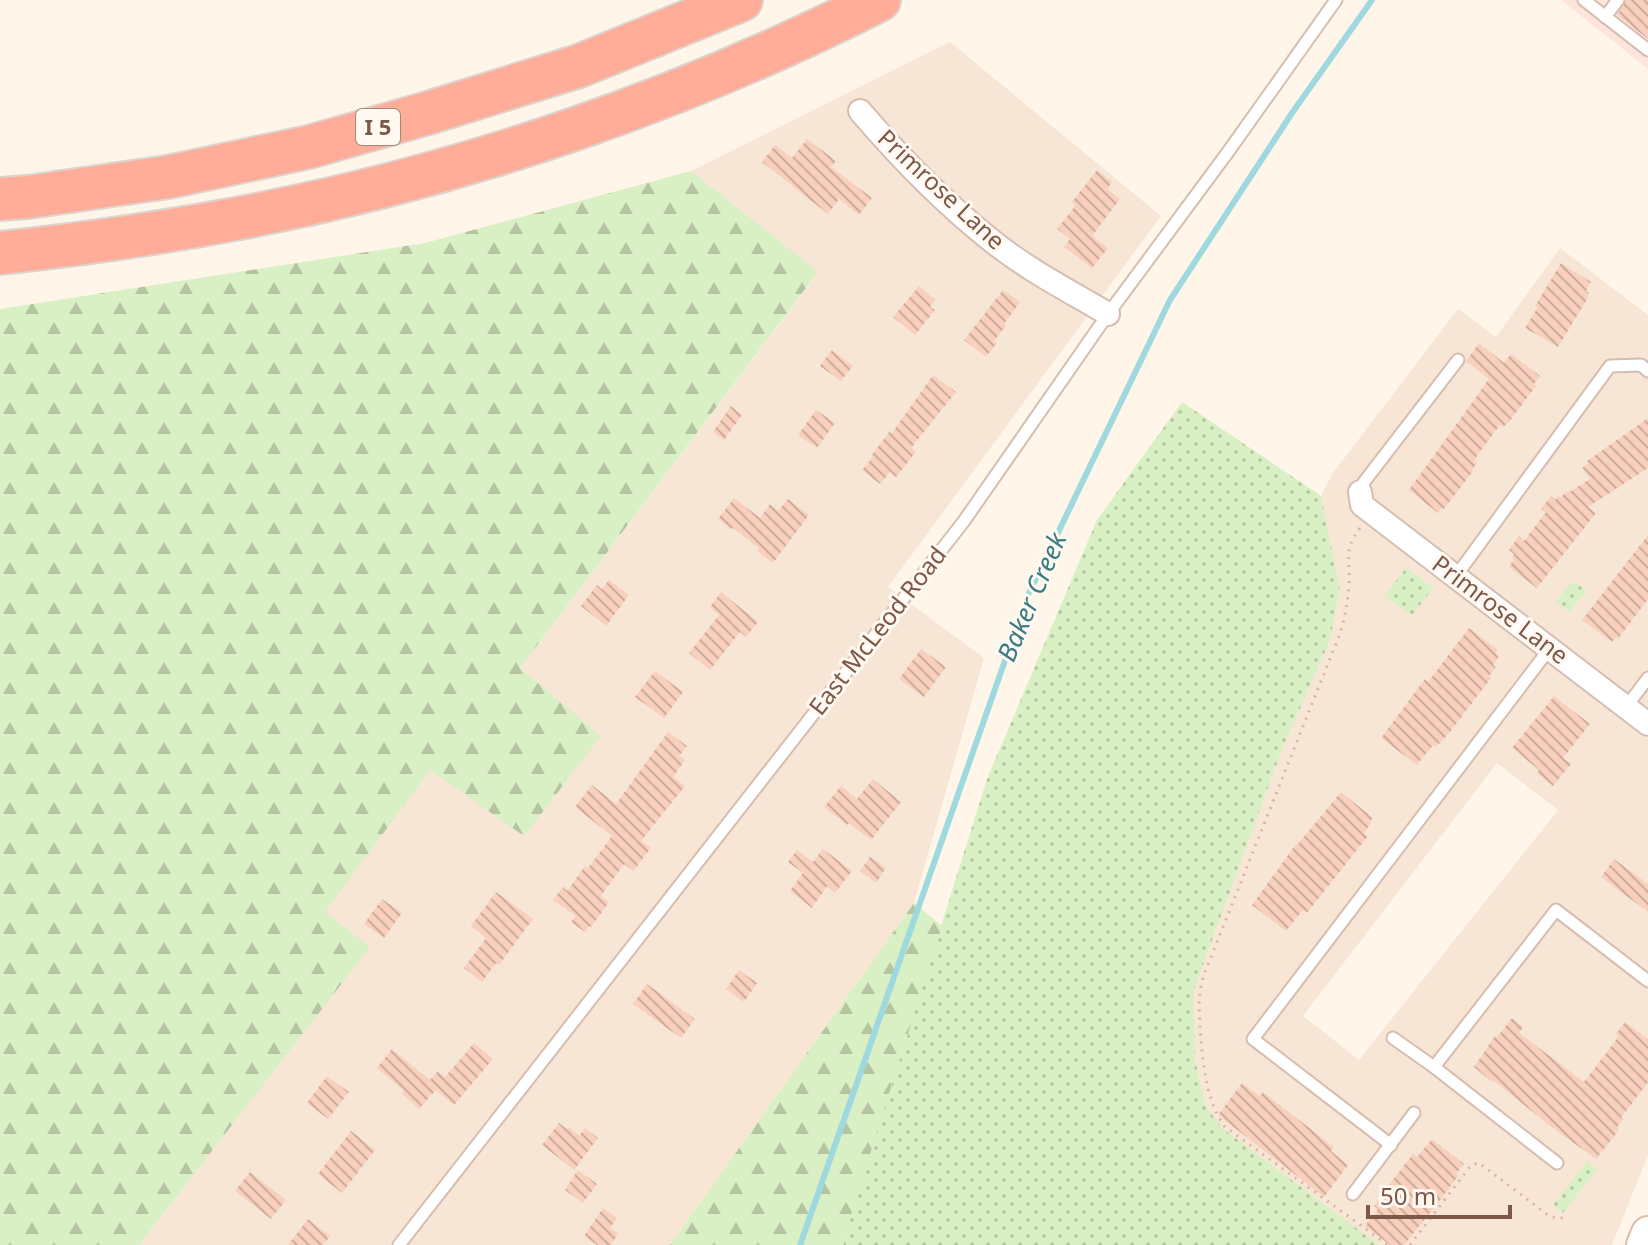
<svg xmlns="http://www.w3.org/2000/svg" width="1648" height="1245" viewBox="0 0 1648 1245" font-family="'Noto Sans',sans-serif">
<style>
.residential{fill:#f7e6d6;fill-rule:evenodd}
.commercial{fill:#ffe4dc}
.green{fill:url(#green-dots)}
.forest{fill:url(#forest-firs)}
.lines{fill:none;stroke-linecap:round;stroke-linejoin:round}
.stream{stroke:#9ed9df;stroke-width:6}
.building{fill:url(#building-back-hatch)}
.lane-casing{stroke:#d5bdaf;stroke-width:15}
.street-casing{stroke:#d5bdaf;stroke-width:26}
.secondary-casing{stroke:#d9bdab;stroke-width:36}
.highway-casing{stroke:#ddd3cf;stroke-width:46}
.path{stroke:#deb39f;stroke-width:3;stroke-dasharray:2 6;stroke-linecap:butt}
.lane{stroke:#fff;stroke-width:11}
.street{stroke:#fff;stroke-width:22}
.secondary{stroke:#fff;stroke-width:32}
.highway{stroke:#ffad99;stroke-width:42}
.labels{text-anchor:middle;stroke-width:6;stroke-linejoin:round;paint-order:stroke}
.shield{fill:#fff9f1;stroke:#a4887b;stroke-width:2}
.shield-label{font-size:22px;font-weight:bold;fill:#7d5748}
.street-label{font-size:24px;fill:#7d5748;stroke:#fff9f1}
.water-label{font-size:26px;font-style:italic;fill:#397c84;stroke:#fff9f1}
</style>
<defs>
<pattern id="green-dots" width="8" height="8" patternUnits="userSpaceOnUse" patternTransform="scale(2)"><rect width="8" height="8" fill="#d9efc4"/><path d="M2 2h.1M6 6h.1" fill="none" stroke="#b5c4a1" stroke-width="1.8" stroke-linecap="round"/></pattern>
<pattern id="forest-firs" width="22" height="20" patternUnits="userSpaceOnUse" patternTransform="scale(2)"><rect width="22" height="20" fill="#d9efc4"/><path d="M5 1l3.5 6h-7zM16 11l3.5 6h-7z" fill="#b5c4a1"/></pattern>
<pattern id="building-back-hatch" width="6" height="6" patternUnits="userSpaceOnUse" patternTransform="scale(2)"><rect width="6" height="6" fill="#f8d0bd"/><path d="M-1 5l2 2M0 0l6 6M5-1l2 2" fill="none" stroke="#ceac9c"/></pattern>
</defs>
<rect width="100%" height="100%" fill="#fff5e9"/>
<g class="residential">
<path d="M950,42L1161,216L888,587L984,658L914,903L670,1245H139L369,947L324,913L430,769L600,737L520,668L818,273L691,171Z"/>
<path d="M1560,248L1648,315V1155L1612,1245H1379L1222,1128L1205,1105L1195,1058L1194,990L1281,752L1330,640L1340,590L1321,496L1333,473L1458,309L1496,337ZM1497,763L1558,810L1359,1060L1303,1016Z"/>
</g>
<path class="commercial" d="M1561,0H1648V69Z"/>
<g class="green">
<path d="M1182,402L1321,496L1340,590L1330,640L1281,752L1194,990L1195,1058L1205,1105L1222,1128L1379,1245H843L853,1208L987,779L1097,520Z"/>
<path d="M1406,568L1433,588L1412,616L1385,596Z"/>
<path d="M1577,583L1587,591L1569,612L1556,602L1570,584Z"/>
<path d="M1587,1161L1597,1169L1563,1213L1553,1205Z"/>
</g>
<g class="forest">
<path d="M691,171L818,272L520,668L601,736L524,836L430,770L325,912L370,947L139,1245H0V309L425,243Z"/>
<path d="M914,903L942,926L853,1208L843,1245H670Z"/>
</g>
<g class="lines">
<path class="stream" d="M800,1245L1028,595L1170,300L1292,113L1372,0"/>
</g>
<g class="building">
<path d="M1626,0H1648V39L1617,15Z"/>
<path d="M807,139L836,161L831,167L872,198L859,215L839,199L828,214L762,162L775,145L792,158Z"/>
<path d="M1097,170L1112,182L1107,189L1120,199L1092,236L1108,248L1092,268L1064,247L1070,239L1057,229L1076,205L1072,202Z"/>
<path d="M1561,263L1591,282L1586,291L1589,293L1586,301L1558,347L1525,328L1538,307L1535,306Z"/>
<path d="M919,286L935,300L930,307L935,310L915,335L893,317Z"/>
<path d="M1003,290L1020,302L1004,324L1006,326L994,341L997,343L986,357L964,340Z"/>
<path d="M1479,343L1504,363L1511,354L1540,376L1534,384L1536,386L1509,422L1503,427L1500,425L1479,453L1474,461L1477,463L1472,470L1473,471L1444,509L1442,508L1438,513L1409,490L1489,379L1466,361Z"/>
<path d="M832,350L853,366L841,381L820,366Z"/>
<path d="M933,375L956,392L911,448L916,452L896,477L890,472L880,484L862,470L873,457L871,456L890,431L892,433Z"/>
<path d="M731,406L742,415L724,440L713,432Z"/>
<path d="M816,410L835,423L817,448L798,435Z"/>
<path d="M1648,418V468L1588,507L1596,513L1537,588L1509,567L1514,559L1512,558L1514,554L1509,550L1519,536L1524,541L1546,512L1541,509L1551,496L1555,500L1558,496L1561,498L1566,491L1568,493L1590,479L1582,468L1588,464L1587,461Z"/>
<path d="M734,498L760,518L770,504L778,511L788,499L809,515L773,563L757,551L759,548L733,528L731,529L718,519Z"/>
<path d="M1648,535V599L1618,639L1616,637L1612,642L1582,620Z"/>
<path d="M609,580L629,595L606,626L581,606L597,585L602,589Z"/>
<path d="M721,592L758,622L746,637L740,632L710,670L689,653L719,615L710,607Z"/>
<path d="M1469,628L1498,650L1495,653L1499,656L1493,665L1496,667L1489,676L1491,678L1450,732L1436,747L1433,745L1417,765L1381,738L1425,679L1428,682Z"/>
<path d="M921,649L946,667L924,697L899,679Z"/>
<path d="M655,671L683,692L664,718L635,697Z"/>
<path d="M1554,696L1590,724L1563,758L1571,764L1553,786L1537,773L1539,770L1512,748Z"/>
<path d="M668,732L687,746L679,756L685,760L673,777L685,786L641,841L651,848L633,871L624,864L601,896L609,902L591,927L589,926L585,932L571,922L576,916L553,900L563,887L567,891L585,866L588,868L612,836L575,807L592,785L616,804Z"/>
<path d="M873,779L901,802L871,840L849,823L847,825L824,807L841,786L857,799Z"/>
<path d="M1341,792L1373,818L1370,822L1371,823L1364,833L1368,836L1307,913L1303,910L1286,931L1252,905L1296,844L1297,845Z"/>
<path d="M823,849L852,871L835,893L827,886L812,908L790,891L803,873L788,862L797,850L813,862Z"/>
<path d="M870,857L886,868L876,883L860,871Z"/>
<path d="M1614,859L1648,884V912L1601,877Z"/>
<path d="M496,892L533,919L499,965L496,963L482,982L464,968L486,938L471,926Z"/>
<path d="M382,899L402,913L384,938L364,924Z"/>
<path d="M739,970L757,983L744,1002L726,989Z"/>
<path d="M647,984L695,1019L681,1038L633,1004Z"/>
<path d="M1512,1018L1523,1027L1519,1033L1584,1082L1619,1036L1616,1034L1625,1022L1648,1039V1082L1621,1118L1623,1119L1617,1127L1619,1130L1596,1159L1549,1125L1493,1080L1492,1082L1474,1067L1495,1036L1497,1037Z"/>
<path d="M474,1043L493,1059L454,1105L436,1090L419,1109L402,1094L404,1091L377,1068L392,1049L430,1080L438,1071L445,1077Z"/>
<path d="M327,1076L349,1092L328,1119L307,1103Z"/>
<path d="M1242,1083L1260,1096L1263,1092L1312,1130L1334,1147L1331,1151L1348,1165L1324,1197L1218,1115Z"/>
<path d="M559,1123L567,1129L569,1127L579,1136L585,1128L598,1138L574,1170L542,1145Z"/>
<path d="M351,1131L375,1150L342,1193L318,1174Z"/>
<path d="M1432,1139L1464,1164L1456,1174L1458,1176L1438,1203L1404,1245H1390L1365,1226L1378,1209L1374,1206L1385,1190L1413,1154L1417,1157Z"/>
<path d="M578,1170L597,1184L583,1203L565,1190Z"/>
<path d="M250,1172L286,1200L271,1219L235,1191Z"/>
<path d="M603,1208L617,1218L610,1228L618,1234L611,1245H597L584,1236Z"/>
<path d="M308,1219L330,1236L323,1245H288Z"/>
</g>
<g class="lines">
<defs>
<g id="lane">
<path d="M1584,0L1648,50"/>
<path d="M1605,17L1618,0"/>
<path d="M1360,492L1364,482L1458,360"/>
<path d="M1456,576L1610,366L1641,365L1648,371"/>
<path d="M1626,707L1648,678"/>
<path d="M1393,1038L1434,1067"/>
<path d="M1391,1145L1253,1039L1550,648"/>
<path d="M1557,1163L1434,1067L1556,910L1648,981"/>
<path d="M1353,1194L1414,1113"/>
<path d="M399,1245L964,521L1108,314L1228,152L1336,0"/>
</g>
<g id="street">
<path d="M860,111C901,159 947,206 997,245C1032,272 1071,292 1108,314"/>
<path d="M1360,492L1362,505L1648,724"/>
</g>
<path id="secondary" d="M1643,1245L1648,1233"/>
<g id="highway">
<path d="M0,199L28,197L168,177L309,147L428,113L579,66L741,0"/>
<path d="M0,253C84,244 168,232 251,216C467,174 683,100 879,0"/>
</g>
</defs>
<use href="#lane" class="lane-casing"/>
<use href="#street" class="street-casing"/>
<use href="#secondary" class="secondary-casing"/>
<use href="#highway" class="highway-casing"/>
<g class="path">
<path d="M1360,528C1342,552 1351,559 1349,585C1348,601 1345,615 1341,631L1203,977L1200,991L1199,1005C1201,1043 1202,1094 1224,1126L1388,1245"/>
<path d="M1410,1245L1469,1168L1474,1164L1479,1163L1548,1215L1556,1218H1563"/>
</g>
<use href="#lane" class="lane"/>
<use href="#street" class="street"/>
<use href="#secondary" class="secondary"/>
<use href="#highway" class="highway"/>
</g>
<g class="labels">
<rect class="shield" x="356" y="109" width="44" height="36" rx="6"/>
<g class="shield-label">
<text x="378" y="135">I 5</text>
</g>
<g class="street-label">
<text transform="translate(941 190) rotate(43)" y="8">Primrose Lane</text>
<text transform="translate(1500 610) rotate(37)" y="8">Primrose Lane</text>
<text transform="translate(878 631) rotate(-52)" y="8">East McLeod Road</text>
</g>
<g class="water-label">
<text transform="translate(1032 597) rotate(-67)" y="9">Baker Creek</text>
</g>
</g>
<path d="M1368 1205v12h142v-12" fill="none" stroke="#7d5748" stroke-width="4"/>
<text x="1380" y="1205" font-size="24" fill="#7d5748" stroke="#fff9f1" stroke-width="6" paint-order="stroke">50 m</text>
</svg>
